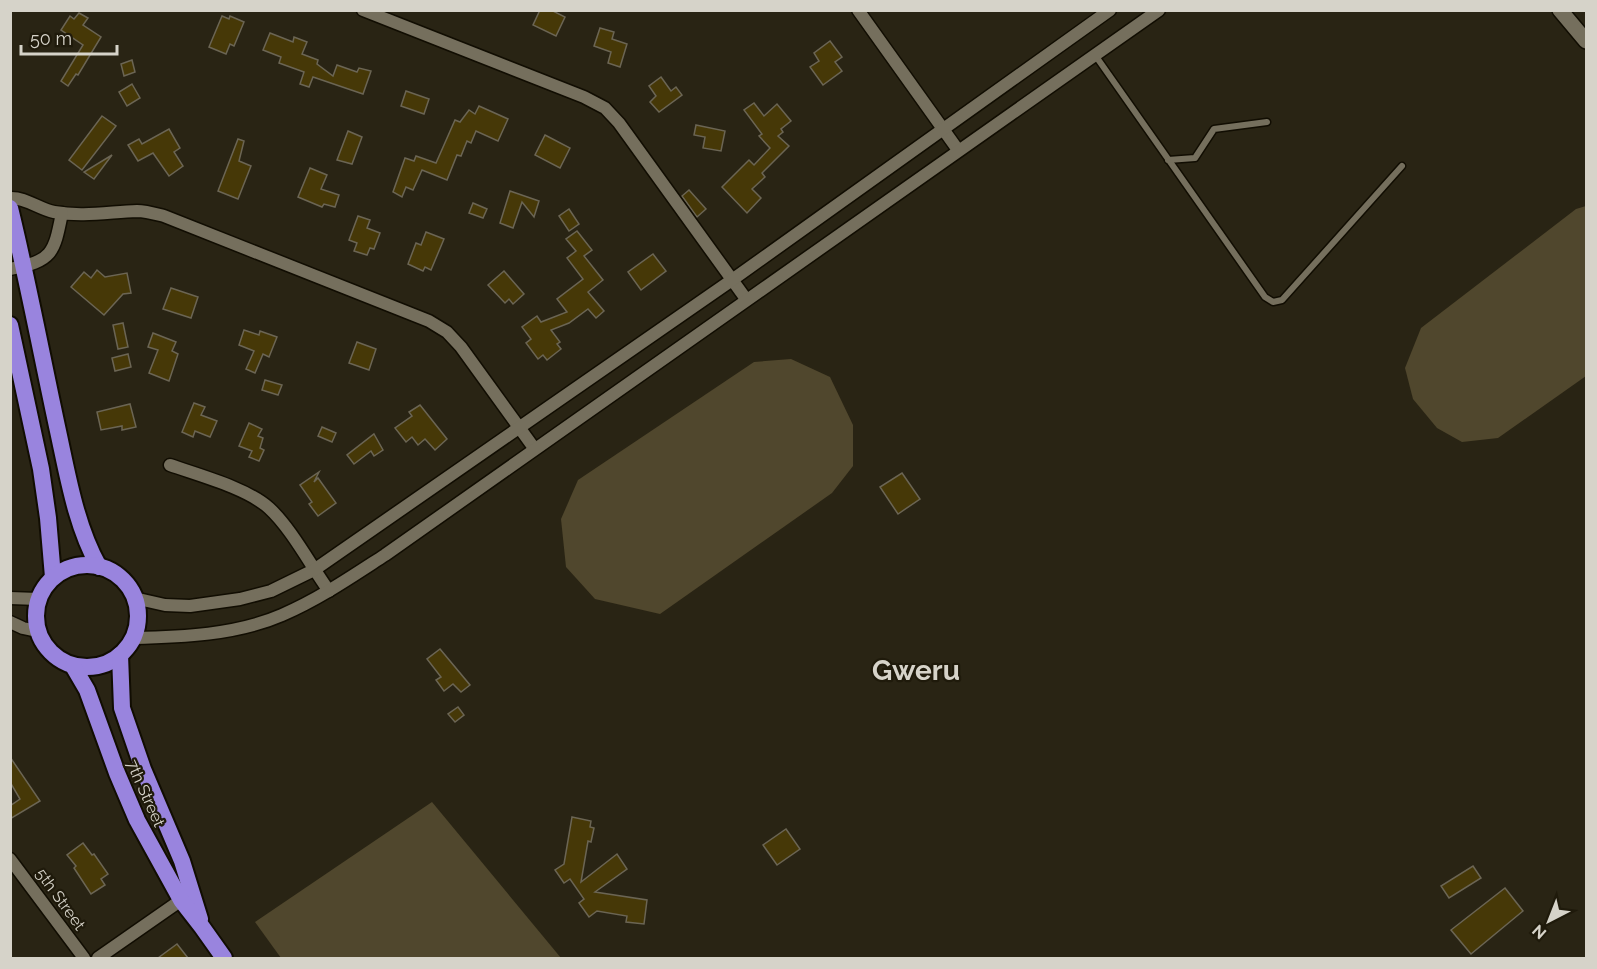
<svg xmlns="http://www.w3.org/2000/svg" width="1597" height="969" viewBox="0 0 1597 969" font-family="Raleway,sans-serif">
<style>
.green{fill:#50472d}
.building{fill:#463807;stroke:#6b6554;stroke-width:1.5}
.lines{fill:none;stroke-linecap:round;stroke-linejoin:round}
.service-casing{stroke:#110d02;stroke-width:9}
.minor-casing{stroke:#110d02;stroke-width:15}
.secondary-casing{stroke:#110d02;stroke-width:18}
.trunk-casing{stroke:#110d02;stroke-width:20}
.service{stroke:#756f5d;stroke-width:6}
.minor{stroke:#756f5d;stroke-width:12}
.secondary{stroke:#756f5d;stroke-width:15}
.trunk{stroke:#9984de;stroke-width:16}
.labels{text-anchor:middle;stroke-width:4.5;stroke-linejoin:round;paint-order:stroke}
.street-label{font-size:16px;fill:#d6d3c9;stroke:#1f1a0b}
.town-label{font-size:28px;font-weight:bold;fill:#d6d3c9;stroke:#1f1a0b}
</style>
<rect width="100%" height="100%" fill="#292414"/>
<g class="green">
<path d="M1586,206V376L1498,438L1462,442L1437,428L1413,399L1405,368L1421,328L1576,209Z"/>
<path d="M791,359L830,377L853,425V466L832,493L660,614L595,599L566,567L561,519L578,480L754,362Z"/>
<path d="M432,802L561,958H281L255,922Z"/>
</g>
<g class="building">
<path d="M540,10H551L565,17L556,36L533,25Z"/>
<path d="M79,13L88,18L83,25L101,37L78,75L76,74L68,86L61,81L83,45L61,30L70,16L74,19Z"/>
<path d="M222,16L229,19L230,16L244,22L234,46L230,44L226,54L209,47Z"/>
<path d="M600,28L614,32L612,39L627,44L620,67L608,63L611,52L594,46Z"/>
<path d="M270,33L293,42L294,37L307,42L302,54L318,60L317,64L333,76L337,65L357,72L359,68L371,71L363,94L313,77L309,87L300,84L304,72L279,63L281,57L263,50Z"/>
<path d="M830,41L842,57L835,62L842,71L823,85L810,67L819,61L814,53Z"/>
<path d="M132,60L135,72L124,76L121,64Z"/>
<path d="M661,77L671,91L676,87L682,95L659,112L650,102L656,96L649,86Z"/>
<path d="M132,84L140,98L127,106L119,92Z"/>
<path d="M406,91L429,99L424,114L401,106Z"/>
<path d="M754,103L764,116L777,104L791,121L781,129L783,132L778,136L789,146L762,173L765,177L752,189L761,198L747,213L722,187L749,160L754,165L770,148L759,136L762,134L744,110Z"/>
<path d="M479,106L508,119L498,141L476,131L471,143L467,141L461,156L457,155L447,180L422,170L413,190L406,187L402,197L393,192L405,158L414,161L416,156L436,163L455,120L460,122L469,110L475,114Z"/>
<path d="M102,116L116,126L82,170L69,160Z"/>
<path d="M696,125L725,131L721,151L703,148L705,137L694,135Z"/>
<path d="M169,129L180,148L174,152L183,166L169,176L153,153L138,161L128,145L139,139L142,144Z"/>
<path d="M348,131L362,137L352,164L337,160Z"/>
<path d="M545,135L570,148L560,168L535,155Z"/>
<path d="M238,139L244,141L239,161L251,166L238,199L218,191Z"/>
<path d="M112,155L94,179L84,172Z"/>
<path d="M310,168L327,175L321,189L339,195L335,207L324,204L322,207L298,197Z"/>
<path d="M689,190L706,209L697,217L682,196Z"/>
<path d="M510,191L539,201L534,217L522,202L513,228L500,223Z"/>
<path d="M473,203L487,209L483,218L469,213Z"/>
<path d="M569,209L579,224L569,231L559,216Z"/>
<path d="M358,216L370,220L367,228L380,233L374,249L370,248L367,255L354,251L357,243L349,240Z"/>
<path d="M577,231L592,250L584,256L603,280L588,292L604,311L596,318L588,309L569,323L551,330L560,342L557,344L561,349L547,360L543,355L538,359L526,343L531,339L522,327L537,316L541,322L567,312L557,299L583,279L567,258L576,251L566,239Z"/>
<path d="M426,232L444,239L431,270L425,267L423,271L408,264L416,243L421,245Z"/>
<path d="M653,254L666,271L641,290L628,272Z"/>
<path d="M97,270L105,277L127,273L131,293L123,294L104,315L71,287L84,272L91,278Z"/>
<path d="M504,271L524,294L513,304L509,299L505,303L488,285Z"/>
<path d="M171,288L198,297L191,318L163,309Z"/>
<path d="M123,323L128,347L118,349L113,325Z"/>
<path d="M244,330L259,335L260,331L277,337L269,357L263,354L255,373L246,369L254,351L239,345Z"/>
<path d="M153,333L176,342L172,351L178,354L169,381L149,373L158,350L148,347Z"/>
<path d="M357,342L376,349L369,370L349,363Z"/>
<path d="M128,354L131,367L115,371L112,358Z"/>
<path d="M265,380L282,385L278,395L262,390Z"/>
<path d="M194,403L205,407L201,415L217,421L210,437L195,431L193,437L182,432Z"/>
<path d="M130,404L136,427L122,430V426L101,430L97,412Z"/>
<path d="M420,405L447,439L435,450L425,439L418,445L412,437L406,442L395,428L412,416L409,412Z"/>
<path d="M249,423L262,429L258,436L263,438L260,448L264,450L259,461L249,457L252,451L239,446Z"/>
<path d="M322,427L336,433L332,442L318,436Z"/>
<path d="M374,434L383,450L374,456L371,451L354,464L347,455Z"/>
<path d="M319,472L314,482L318,478L336,503L318,516L309,504L312,502L300,485Z"/>
<path d="M902,473L920,499L898,514L880,487Z"/>
<path d="M440,649L470,685L461,692L453,684L444,691L436,680L441,677L427,659Z"/>
<path d="M458,707L464,715L455,722L448,714Z"/>
<path d="M10,757L40,801L10,819V806L20,799L10,782Z"/>
<path d="M572,817L591,821L590,827L594,828L591,842L588,841L581,882L617,854L627,869L595,892L647,900L644,924L626,922L627,916L597,911L589,917L579,903L584,899L570,879L564,883L555,870L564,864Z"/>
<path d="M786,829L800,849L777,865L763,845Z"/>
<path d="M83,843L92,855L94,854L108,874L101,879L105,885L91,894L74,868L76,866L67,855Z"/>
<path d="M1473,866L1481,878L1449,898L1441,886Z"/>
<path d="M1505,888L1523,911L1471,954L1451,930Z"/>
<path d="M177,944L188,958H158Z"/>
</g>
<g class="lines">
<defs>
<g id="service">
<path d="M1095,55L1265,297L1273,302L1282,300L1402,166"/>
<path d="M1168,160L1195,158L1214,129L1267,122"/>
</g>
<g id="minor">
<path d="M363,10L584,97L605,108L619,123L746,299"/>
<path d="M858,10L958,150"/>
<path d="M10,198C25,197 39,209 54,212C82,217 109,212 137,211C146,211 156,214 164,216L429,321L447,332L461,347L534,448"/>
<path d="M10,269C53,261 54,253 62,213"/>
<path d="M170,465C198,475 247,488 269,508C291,528 311,566 329,591"/>
<path d="M10,598L38,599"/>
<path d="M134,598L165,605L190,606L240,599L271,591L314,570L732,280L1110,10"/>
<path d="M10,622L23,628L37,631"/>
<path d="M133,638C182,637 236,635 282,615C319,599 351,577 385,555L1159,10"/>
<path d="M10,859L84,958"/>
<path d="M98,958L187,896"/>
</g>
<path id="secondary" d="M1560,10L1586,41"/>
<g id="trunk">
<path d="M10,208C28,282 42,357 58,431C68,477 76,526 99,567"/>
<path d="M10,325L41,469L48,518L53,577"/>
<circle cx="87" cy="616" r="51"/>
<path d="M120,655L122,708L143,769L182,861L200,919"/>
<path d="M73,666L87,690L117,773L137,820L181,900L202,927L224,958"/>
</g>
</defs>
<use href="#service" class="service-casing"/>
<use href="#minor" class="minor-casing"/>
<use href="#secondary" class="secondary-casing"/>
<use href="#trunk" class="trunk-casing"/>
<use href="#service" class="service"/>
<use href="#minor" class="minor"/>
<use href="#secondary" class="secondary"/>
<use href="#trunk" class="trunk"/>
</g>
<g class="labels">
<g class="street-label">
<text transform="translate(146 793) rotate(66)" y="6">7th Street</text>
<text transform="translate(61 899) rotate(54)" y="6">5th Street</text>
</g>
<g class="town-label">
<text x="916" y="680">Gweru</text>
</g>
</g>
<rect width="1597" height="969" fill="none" stroke="#d6d3c9" stroke-width="24"/>
<g transform="translate(1549 921) rotate(222)" stroke="#1f1a0b" stroke-width="4.5" paint-order="stroke">
<path d="M0-4.5L10 22L0 15L-10 22Z" fill="#d6d3c9"/>
<text y="-9" font-size="16" font-weight="bold" text-anchor="middle" fill="#d6d3c9">N</text>
</g>
<path d="M21 45v9h96v-9" fill="none" stroke="#d6d3c9" stroke-width="3"/>
<text x="30" y="45" font-size="18" fill="#d6d3c9" stroke="#1f1a0b" stroke-width="4.5" paint-order="stroke">50 m</text>
</svg>
